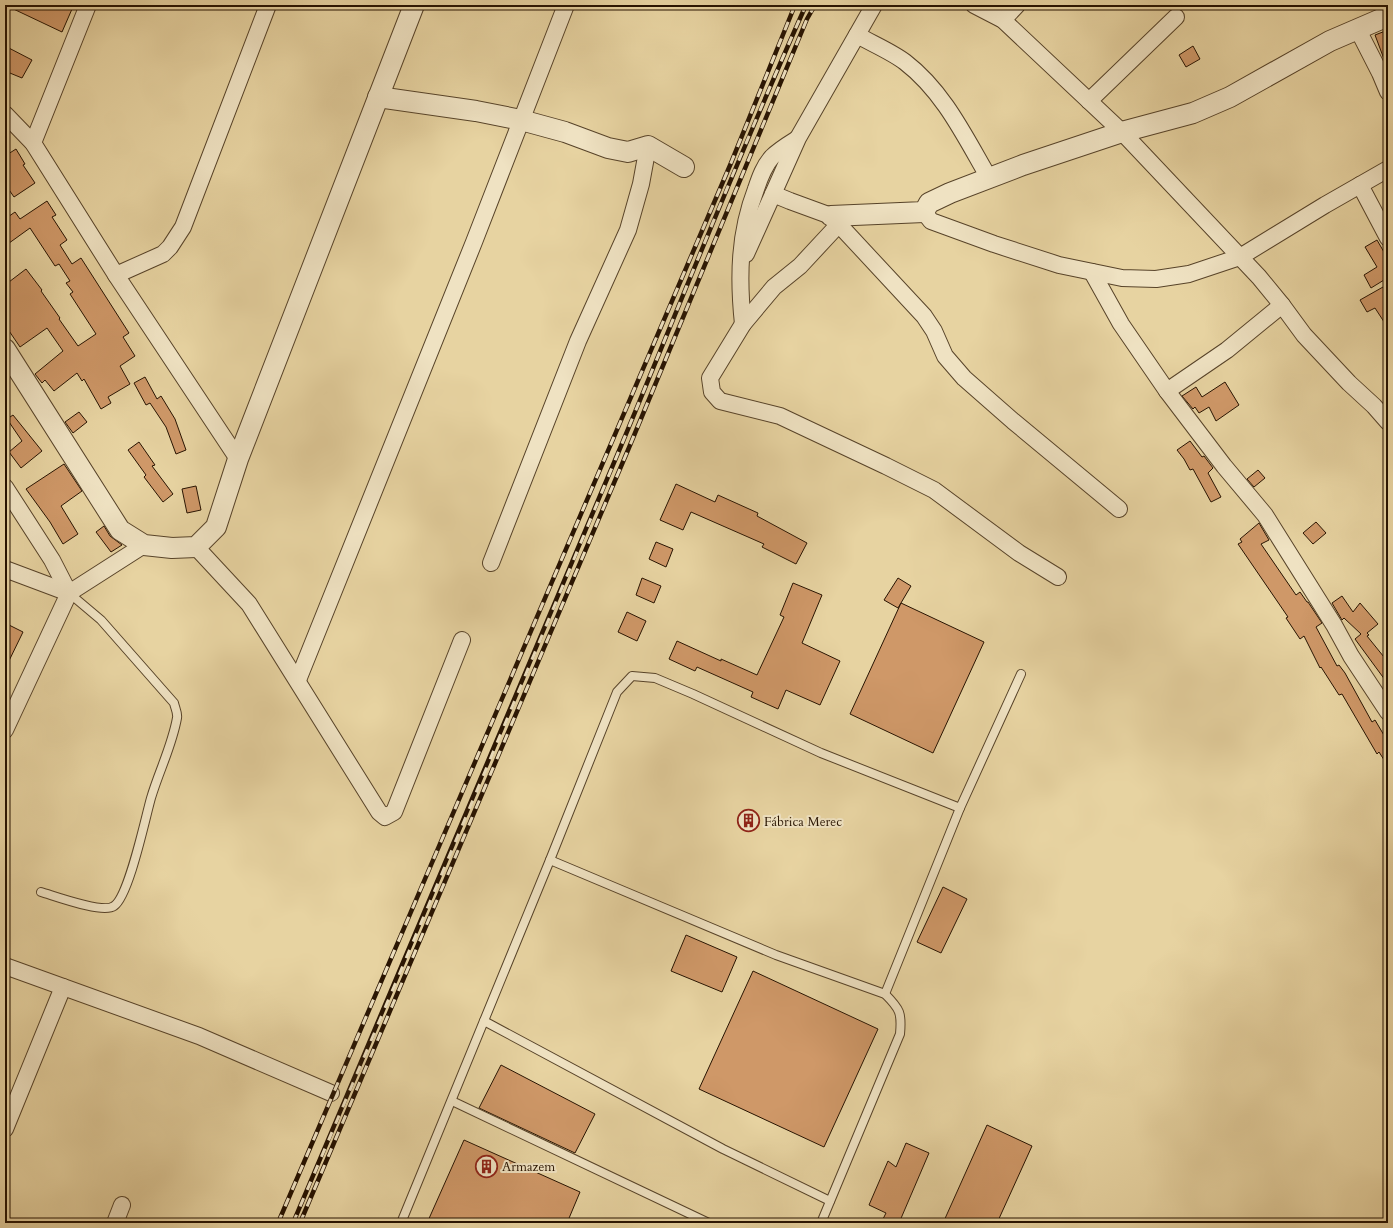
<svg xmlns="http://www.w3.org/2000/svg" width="1393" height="1228" viewBox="0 0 1393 1228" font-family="Cardo,serif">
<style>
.building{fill:#cf9868;stroke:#271301}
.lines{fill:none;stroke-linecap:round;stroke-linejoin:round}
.service-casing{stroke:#574329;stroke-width:10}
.minor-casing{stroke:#574329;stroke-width:18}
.tertiary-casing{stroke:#574329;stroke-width:22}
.service{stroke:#efe2c2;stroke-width:8}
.minor{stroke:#efe2c2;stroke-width:16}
.tertiary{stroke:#efe2c2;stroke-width:20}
.rail-casing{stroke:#271301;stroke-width:4.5}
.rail{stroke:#efe2c2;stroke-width:3;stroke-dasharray:9;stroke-linecap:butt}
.labels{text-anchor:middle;stroke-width:4;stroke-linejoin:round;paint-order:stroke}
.poi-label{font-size:13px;fill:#271301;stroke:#efe2c2;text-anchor:start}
</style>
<rect width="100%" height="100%" fill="#e7d3a1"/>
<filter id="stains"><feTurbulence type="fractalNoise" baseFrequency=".005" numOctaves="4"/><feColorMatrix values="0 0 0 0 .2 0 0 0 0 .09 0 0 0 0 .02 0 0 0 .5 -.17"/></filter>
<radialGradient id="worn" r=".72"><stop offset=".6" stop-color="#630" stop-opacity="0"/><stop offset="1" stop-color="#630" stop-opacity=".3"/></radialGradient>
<g class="building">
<path d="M5,5H64L72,9L62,32Z"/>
<path d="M1388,30V67H1387L1375,35Z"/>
<path d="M5,46L32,60L22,78L5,71Z"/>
<path d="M1193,46L1200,59L1186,67L1179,55Z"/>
<path d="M16,149L25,164L23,165L35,183L14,197L5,184V156Z"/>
<path d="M47,201L56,215L52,217L67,240L60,245L72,264L81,258L129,333L123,337L135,356L120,366L130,384L108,397L111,403L101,409L84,379L82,381L77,373L54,391L45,380L42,383L35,374L63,351L47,328L20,347L5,325V285L26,269L42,290L41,291L60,318L59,319L78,346L96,334L70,294L73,292L66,283L70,281L59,264L55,266L30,228L5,246V219L15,212L20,219Z"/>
<path d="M1377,240L1388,259V286L1384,280L1371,288L1364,275L1377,267L1365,247Z"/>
<path d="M1383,287L1388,297V328L1375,308L1367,312L1360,300Z"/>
<path d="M145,377L157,399L161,396L175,419L186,450L176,454L166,427L150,403L146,405L134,383Z"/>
<path d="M1225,382L1239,405L1216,421L1209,407L1199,413L1195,407L1193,409L1182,396L1196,387L1202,397Z"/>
<path d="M79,412L87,422L73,433L65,422Z"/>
<path d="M13,415L42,451L21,468L9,452L22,441L7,419Z"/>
<path d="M1190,441L1202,457L1204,456L1213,468L1208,473L1221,497L1211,502L1193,469L1190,470L1184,459L1177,450Z"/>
<path d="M139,442L155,465L152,466L173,494L163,502L144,477L146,475L128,450Z"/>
<path d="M64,464L82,491L61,506L78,534L63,544L50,522L26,489Z"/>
<path d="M1258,470L1265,478L1254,487L1247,479Z"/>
<path d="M676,484L715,502L718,495L758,513L757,516L807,543L796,564L762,547L764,544L691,512L683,530L660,520Z"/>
<path d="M196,486L201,510L187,513L182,489Z"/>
<path d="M1316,522L1326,533L1313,544L1303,533Z"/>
<path d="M1259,523L1269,540L1261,544L1296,595L1300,592L1307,602H1308L1322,623L1316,627L1337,666L1339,665L1345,673L1372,722L1375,720L1388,742V766L1379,752L1377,754L1342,694L1339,695L1321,667L1320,668L1304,636L1300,639L1286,618L1288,617L1238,544L1242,542L1240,539Z"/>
<path d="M104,526L110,536L122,545L111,552L96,532Z"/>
<path d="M656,542L673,549L666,567L649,559Z"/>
<path d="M642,578L661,586L654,603L636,595Z"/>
<path d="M898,578L911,586L898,608L884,600Z"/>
<path d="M793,583L822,595L802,643L840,661L820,705L786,690L778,709L751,697L753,692L697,667L695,671L669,659L677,641L721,661V659L757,675L784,617L780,615Z"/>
<path d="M1342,596L1353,612L1360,603L1378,624L1367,633L1369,635L1367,636L1388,662V684L1355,639L1361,634L1344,618L1342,620L1332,603Z"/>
<path d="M901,603L984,642L933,753L850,714Z"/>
<path d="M627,612L646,621L637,641L618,632Z"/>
<path d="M5,623L23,632L5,669Z"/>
<path d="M943,887L967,899L941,953L917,942Z"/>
<path d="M686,935L737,957L722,992L671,971Z"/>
<path d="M753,971L878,1029L824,1147L699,1089Z"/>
<path d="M501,1065L595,1114L575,1153L479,1108Z"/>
<path d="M987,1125L1032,1146L997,1223H943Z"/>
<path d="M464,1140L580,1192L567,1223H427Z"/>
<path d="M906,1143L929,1153L899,1223H881L886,1213L869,1205L888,1161L896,1167Z"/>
</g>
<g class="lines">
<defs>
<g id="service">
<path d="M550,860L776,955L885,994C900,1009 902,1013 900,1034L821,1223"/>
<path d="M41,892C55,896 103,914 114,906C129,896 145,819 151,798C159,771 172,746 177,718C178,713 175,708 174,703L101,620L69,593"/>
<path d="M885,994L960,808L1021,674"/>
<path d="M484,1021L723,1149L830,1201"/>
<path d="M452,1101L709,1223"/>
<path d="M401,1223L550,860L617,692L632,676L655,678L693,694L821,753L960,808"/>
</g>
<g id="minor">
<path d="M874,5L798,138L773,194L790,201L831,216L924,316L934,331L945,356L964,378L1013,421L1119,509"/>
<path d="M974,5L1003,20L1122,132L1259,277L1282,305L1304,335L1349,383L1374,406L1388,422"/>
<path d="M1003,20L1017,5"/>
<path d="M1357,28L1380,73L1388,92"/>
<path d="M857,35C873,44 892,52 905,62C944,92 965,137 989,178"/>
<path d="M1089,101L1176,17"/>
<path d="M5,114L33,143L116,275L238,459"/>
<path d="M33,143L88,5"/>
<path d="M1360,185L1388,238"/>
<path d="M924,212L931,221L994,244L1059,265L1122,278L1156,279L1189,274L1240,257L1325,205L1388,169"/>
<path d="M839,224L800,266L774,287L743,324L710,378L712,392L720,401L780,416L886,466L934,490L1019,553L1058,577"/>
<path d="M746,254L773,194"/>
<path d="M1092,272L1121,324L1167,391L1224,466L1265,515L1334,625L1351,656L1388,712"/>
<path d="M116,275L163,254L170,247L183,227L268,5"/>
<path d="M743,324C738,277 739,233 756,189C760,177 764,166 772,157C779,150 789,144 797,139"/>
<path d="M1167,391L1227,350L1282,305"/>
<path d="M5,487L52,560L69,593L5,730"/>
<path d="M196,547L249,604L379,812L385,817L394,812L462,640"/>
<path d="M491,563L578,341L628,230L641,184L648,146"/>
<path d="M5,569L69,593L144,545"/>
<path d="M298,680L474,242L566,5"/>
<path d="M5,966L199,1036L331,1093"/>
<path d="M5,1129L63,987"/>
<path d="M115,1223L122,1205"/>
</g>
<g id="tertiary">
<path d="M378,97L476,111L521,120L565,132L608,148L628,152L648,146L684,167"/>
<path d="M831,216L924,212L929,203L950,193L1023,165L1122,132L1193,113L1230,97L1330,41L1388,16"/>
<path d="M5,349L120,530L144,545L172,548L196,547L216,527L238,459L414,5"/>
</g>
</defs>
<use href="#service" class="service-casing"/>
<use href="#minor" class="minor-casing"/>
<use href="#tertiary" class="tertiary-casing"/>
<use href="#service" class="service"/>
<use href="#minor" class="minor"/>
<use href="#tertiary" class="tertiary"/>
<defs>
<g id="rail">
<path d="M278,1223L731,163L795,5"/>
<path d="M293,1223C404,965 513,706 621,446C682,299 741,150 806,5"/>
<path d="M300,1223L628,450L807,19L815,5"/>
</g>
</defs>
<use href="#rail" class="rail-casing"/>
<use href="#rail" class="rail"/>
</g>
<defs>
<symbol id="building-ring" viewBox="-11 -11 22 22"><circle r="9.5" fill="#efe2c2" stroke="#8f2418" stroke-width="1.5"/><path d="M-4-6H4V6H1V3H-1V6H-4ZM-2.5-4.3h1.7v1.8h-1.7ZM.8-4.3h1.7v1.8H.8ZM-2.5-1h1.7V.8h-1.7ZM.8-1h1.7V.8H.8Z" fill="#8f2418"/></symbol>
</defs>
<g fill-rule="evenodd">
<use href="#building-ring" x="736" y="808" width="25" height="25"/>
<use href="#building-ring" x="474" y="1154" width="25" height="25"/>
</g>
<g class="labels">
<g class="poi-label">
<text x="764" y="826">Fábrica Merec</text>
<text x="502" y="1171">Armazem</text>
</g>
</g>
<rect width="1393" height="1228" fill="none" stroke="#e7d3a1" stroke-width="20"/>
<rect x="6" y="6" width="1381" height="1216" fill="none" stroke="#271301" stroke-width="2"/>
<rect x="10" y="10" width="1373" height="1208" fill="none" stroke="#271301"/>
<rect width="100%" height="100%" filter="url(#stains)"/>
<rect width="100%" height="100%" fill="url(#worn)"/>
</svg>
